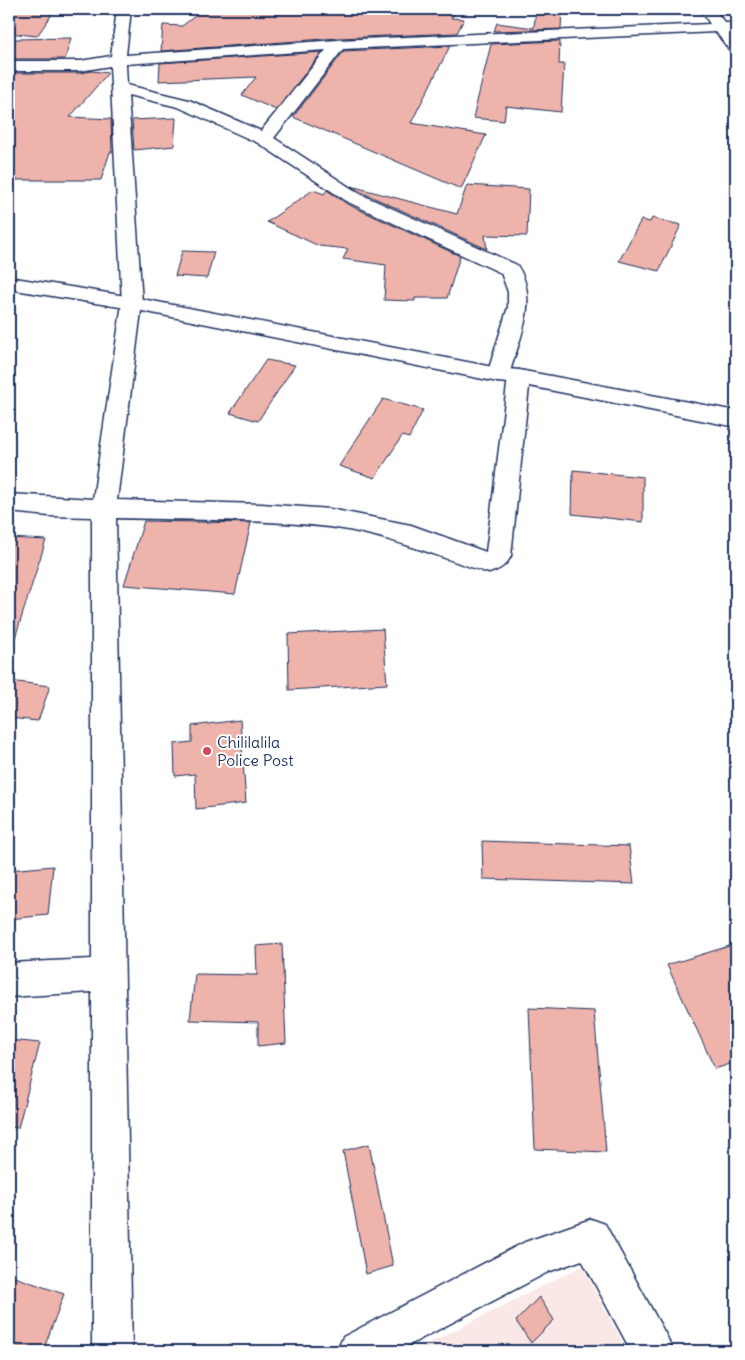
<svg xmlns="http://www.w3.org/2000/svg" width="745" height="1360" viewBox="0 0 745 1360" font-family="Delius,sans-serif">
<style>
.built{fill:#fae8e6}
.building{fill:#eeb3ab;stroke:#1b2f5e}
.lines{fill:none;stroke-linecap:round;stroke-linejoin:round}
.minor-casing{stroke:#1b2f5e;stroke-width:3}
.tertiary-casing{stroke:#1b2f5e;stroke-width:3}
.minor{fill:#fff;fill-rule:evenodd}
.tertiary{fill:#fff;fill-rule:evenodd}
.poi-dot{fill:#d1495b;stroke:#fff;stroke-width:2}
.labels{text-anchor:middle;stroke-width:4;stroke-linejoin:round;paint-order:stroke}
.poi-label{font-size:16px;fill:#1b2f5e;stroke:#fff;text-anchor:start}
</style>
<rect width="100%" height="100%" fill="#fff"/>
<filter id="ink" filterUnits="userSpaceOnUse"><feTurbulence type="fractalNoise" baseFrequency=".02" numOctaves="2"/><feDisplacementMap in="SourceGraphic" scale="10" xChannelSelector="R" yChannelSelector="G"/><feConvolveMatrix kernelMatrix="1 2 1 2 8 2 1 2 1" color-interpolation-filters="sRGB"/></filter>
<g filter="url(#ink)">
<path class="built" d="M582,1266L627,1351H413Z"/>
<g class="building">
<path d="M9,9H31L55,10L37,36L9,33Z"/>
<path d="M204,9H459L451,18L464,19L457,33L338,38L161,51L163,25L182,26Z"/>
<path d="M536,9H562L561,29L494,31L497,23L534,28Z"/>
<path d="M71,38L65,59H9V52L16,39Z"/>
<path d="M560,41L559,64H564L561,112L506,106L504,121L473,118L491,44Z"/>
<path d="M450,46L411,123L486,135L461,189L293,117L344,51Z"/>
<path d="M322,52L276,110L242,95L256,77L159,81L160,63Z"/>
<path d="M92,71L108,73L70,117L111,119L112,152H110L101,180H9V73H80Z"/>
<path d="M176,118L174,146L134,150L132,120Z"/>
<path d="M467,185L529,189L527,236L485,235L487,249L361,192L351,186L457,214Z"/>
<path d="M313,190L324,194L327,190L347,204L460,256L447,298H415V301L384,300L386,265L343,259L348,249L319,246L267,222Z"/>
<path d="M652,218L681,225L659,271L619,261L641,220L650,222Z"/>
<path d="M182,251L214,252L207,278L175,276Z"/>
<path d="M266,360L295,365L258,421L230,413Z"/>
<path d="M383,399L423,410L409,438L402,436L375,478L339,466Z"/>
<path d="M573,470L643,477V522L572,514Z"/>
<path d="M144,521L251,523L235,594L124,585Z"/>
<path d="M9,538L46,540L15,638L9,637Z"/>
<path d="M383,629L387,684L289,690L288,634Z"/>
<path d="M9,681L50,686L38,721L9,718Z"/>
<path d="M240,720L246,803L196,809L195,774L175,776L174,744L192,742V726Z"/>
<path d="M482,841L629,846L634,884L483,879Z"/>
<path d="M53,866L48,915L9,919V870Z"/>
<path d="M282,944L286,1043L258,1046V1022L190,1020L195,974L257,975L256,946Z"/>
<path d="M736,944V1062L715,1069L667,965Z"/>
<path d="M529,1008L594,1011L606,1152L535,1149Z"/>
<path d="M9,1040L40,1043L18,1128L9,1127Z"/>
<path d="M369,1144L393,1266L366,1274L343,1151Z"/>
<path d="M9,1275L64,1294L43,1351H9Z"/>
<path d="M539,1297L554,1320L531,1343L516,1321Z"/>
</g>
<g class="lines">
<defs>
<g id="minor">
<path d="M117,9H131L126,55L338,40L710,24L700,9H714L725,23H736V31L731,32L736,39V54L731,52L716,32L343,49L274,138L360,194L517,265C540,299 519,340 509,375L506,380L498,382L490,380L487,375L508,307V292L501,273L348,202L258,143L178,107L128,95L142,303L117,500L261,504L330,509L411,525L486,552L508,377L511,372L519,370L527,372L530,377L511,556C506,566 499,570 489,573C436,556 385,534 329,527C259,519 187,520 116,518L132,1351H92V992L9,997V963L92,959V517L49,516L9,512V494L93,499L122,303L110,66L80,71H9V61H80L111,56ZM326,50L261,131L189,100L127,85L126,64Z"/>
<path d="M591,1219L605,1224L667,1337L673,1351H631L582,1260L548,1272L398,1351H337L343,1337L525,1242Z"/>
</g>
<path id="tertiary" d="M9,277L132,297L498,368L519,370L736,411V427L519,384L498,382L132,309L9,289Z"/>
</defs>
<use href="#minor" class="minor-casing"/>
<use href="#tertiary" class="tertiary-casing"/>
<use href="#minor" class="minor"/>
<use href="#tertiary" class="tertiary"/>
</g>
</g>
<circle class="poi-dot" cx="207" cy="751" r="5"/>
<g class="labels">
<g class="poi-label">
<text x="217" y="748">Chililalila<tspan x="217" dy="18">Police Post</tspan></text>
</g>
</g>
<rect width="745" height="1360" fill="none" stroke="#fff" stroke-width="30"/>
<rect x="15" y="15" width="715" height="1330" fill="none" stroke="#1b2f5e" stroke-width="2" filter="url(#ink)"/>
</svg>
